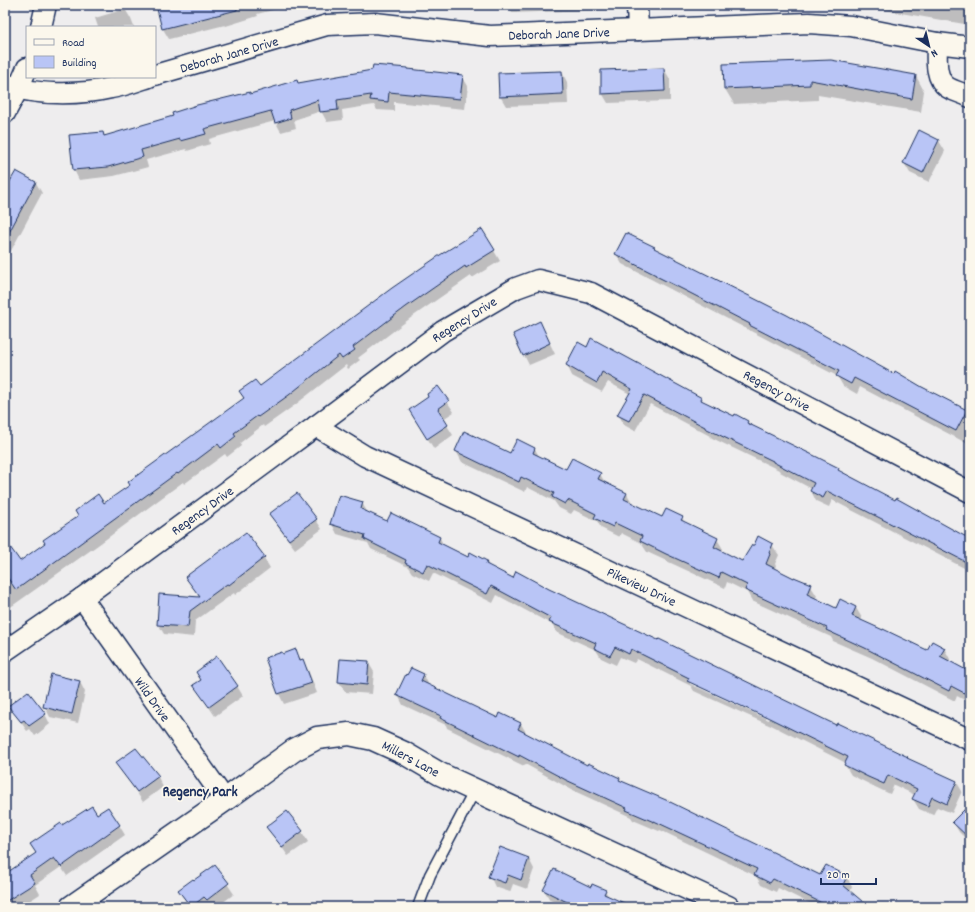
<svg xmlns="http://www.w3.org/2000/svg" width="975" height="912" viewBox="0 0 975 912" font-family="Dekko,sans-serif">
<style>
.shadow{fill:#0003;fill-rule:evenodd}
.building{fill:#b9c5f6;stroke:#1b2f5e}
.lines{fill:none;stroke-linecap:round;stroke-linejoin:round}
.lane-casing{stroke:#1b2f5e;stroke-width:13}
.street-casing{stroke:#1b2f5e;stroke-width:23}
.secondary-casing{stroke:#1b2f5e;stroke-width:25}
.lane{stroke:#fbf7ec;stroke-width:10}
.street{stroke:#fbf7ec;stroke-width:20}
.secondary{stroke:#fbf7ec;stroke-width:22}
.labels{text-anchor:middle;stroke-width:3.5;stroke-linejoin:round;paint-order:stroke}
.street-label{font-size:14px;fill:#1b2f5e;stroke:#fbf7ec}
.neighbourhood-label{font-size:15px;font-weight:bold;fill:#1b2f5e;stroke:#fbf7ec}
</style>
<rect width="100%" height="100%" fill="#eeedee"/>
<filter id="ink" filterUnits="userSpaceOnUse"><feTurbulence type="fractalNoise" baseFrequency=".025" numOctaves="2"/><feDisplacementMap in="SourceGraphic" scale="8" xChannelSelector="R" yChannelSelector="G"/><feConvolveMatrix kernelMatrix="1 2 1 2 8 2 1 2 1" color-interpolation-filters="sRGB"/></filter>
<g filter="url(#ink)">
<g class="shadow">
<path d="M167,5H293L257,14L258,16L226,26L225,25L169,39L163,29L158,7Z"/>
<path d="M508,5H619V9L512,13Z"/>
<path d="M670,5H690L670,6Z"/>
<path d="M770,5H808L771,7Z"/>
<path d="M870,5H970V25L872,8Z"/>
<path d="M125,9L131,19L134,27H98L95,18Z"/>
<path d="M724,65L916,76L924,91L921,112L818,95V100L734,104L725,89Z"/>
<path d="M664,69L670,79V101L608,103L602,93Z"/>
<path d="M408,70L462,76L468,86L465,109L394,102V111L377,110L374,105L342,110L343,120L327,122L321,111L294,120L296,128L281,132L275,121L209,139L210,144L187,151L186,149L146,160L148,167L114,176L79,180L74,170L103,133L105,136L250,95L298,84Z"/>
<path d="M562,72L567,82L568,104L506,106L500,96Z"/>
<path d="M920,131L939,141L945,151L929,182L910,173L904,163Z"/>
<path d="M16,172L36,183L42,193L5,262V192Z"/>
<path d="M482,230L500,261L472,278L471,276L412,317L358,358L360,360L348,369L346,365L295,405L264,427L263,425L240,443L241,446L227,457L225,454L184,484L183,482L98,545L5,611V558L20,562L104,504L131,485L259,387Z"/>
<path d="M616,254L894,376L896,372L970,414V445L860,387L857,394L843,386L837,376L622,264Z"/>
<path d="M540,323L555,354L529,365L524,355Z"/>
<path d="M579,343L701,399L702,402L734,417L747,422L749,425L838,469L840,473L970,540V571L832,500L829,507L816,501L811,491L812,489L780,472L779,470L712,438L710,436L650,404L635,431L624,425L619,415L630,394L608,382L602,392L572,376L567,365Z"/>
<path d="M438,388L454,412L443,419L453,435L434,449L416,420L430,397Z"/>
<path d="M518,441L535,449L540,458L566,471L600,474L606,484L627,494L633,504L663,519L682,518L685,523L717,539L723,549L722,552L743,562L772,545L779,555L775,564L776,566L774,569L794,579L810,585L817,596L815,599L837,609L856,608L862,618L861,621L927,652L944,648L950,659L949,662L970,672V703L957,696L955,701L872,658L833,641L831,637L752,601L747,592L727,582L725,588L647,552L641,543L621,533L619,537L601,528L597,521L574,510L571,514L559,508L554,501L527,487L525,492L462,462L456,451L511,454Z"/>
<path d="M362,503L368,513L387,523L392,514L440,538L444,546L469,558L487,562L490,568L513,579L549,590L836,727L907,758L908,760L956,781L962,791L952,813L937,807L933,815L919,809L913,799L915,795L894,785L890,794L875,787L851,775L845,765L846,763L771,725V726L694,691L691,686L637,659L634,663L620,657L616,665L601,658L596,650L556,632L553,625L497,595L493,603L433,573L429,581L412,573L408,567L371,549L368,543L337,534L332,524ZM690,681L770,718L769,720L690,684Z"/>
<path d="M270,514L316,520L322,529L295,549L276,524Z"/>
<path d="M245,533L264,558L270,568L235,595L234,593L195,621L194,637L164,634L158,624L200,598L186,577Z"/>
<path d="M295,650L308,670L317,693L284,704L279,694L266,658L283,655Z"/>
<path d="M341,660L368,662L374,672L372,694L345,692L339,682Z"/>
<path d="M411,669L424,675L429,686L498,719L521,724L527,734L587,766L619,779L621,782L821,876L847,877L852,887L850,892L868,907H817L778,888L776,892L761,885L756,876L660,830L659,831L633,820L631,817L572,790L525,764L524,766L447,728L446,725L403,705L398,695Z"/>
<path d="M80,682L85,692L78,723L50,717L45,707Z"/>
<path d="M195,686H237L243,696L215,716Z"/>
<path d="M10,706L45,714L50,724L35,736L30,729L27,731Z"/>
<path d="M117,763L158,777L163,787L143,802Z"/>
<path d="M970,805V843L959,832L953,822Z"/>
<path d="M97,815L119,825L125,835L67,876L61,867L35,885L40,894L20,907H5V873L6,874L37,854L31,845L62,827Z"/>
<path d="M268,827L302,832L308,842L288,856Z"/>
<path d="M500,848L529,859L534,869L527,889L513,884L510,892L495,887L490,876Z"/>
<path d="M215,866L234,894L217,907H190L179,891L194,882Z"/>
<path d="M591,889L605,891L609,897L629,907H564L550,900L544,890Z"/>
<path d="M882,903L887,907H879Z"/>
</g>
<g class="building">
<path d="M156,5H237V10L162,29Z"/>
<path d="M831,60L916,75L912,99L810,80V85L724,89L723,64Z"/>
<path d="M373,65L408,68V69L463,75L460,99L389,92L388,102L370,100L371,95L337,100L338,110L320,112L318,100L289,110L291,118L275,123L271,111L204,129L206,134L180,141V139L141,150L143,157L108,167L73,170L69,135L103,132L104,136L173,116L172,113L197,105L250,92V94L297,80L298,83L372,70Z"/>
<path d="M664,68L665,91L601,94V70Z"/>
<path d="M562,71L563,94L499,97L498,73Z"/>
<path d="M919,130L939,140L923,173L903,163Z"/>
<path d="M16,171L36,182L5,240V190Z"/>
<path d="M482,229L495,250L466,268L465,266L406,307L353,347L355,350L342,359L339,355L289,395L258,417L257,416L234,433L236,436L221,448L218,444L178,474L177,473L16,590L5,574V540L20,561L45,543L43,540L78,516L75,511L98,494L104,503L130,485L128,482L244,398L239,391L255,380L260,386L392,288L440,255Z"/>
<path d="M626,233L655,247L654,248L787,315L894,374L895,371L922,387L967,410L956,431L854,378L851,384L836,376L839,371L749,325L750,324L688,292L656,276V275L615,254Z"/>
<path d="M540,321L550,343L523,356L513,334Z"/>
<path d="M591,338L702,398L701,400L734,416L735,414L748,421L747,423L815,456L839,468L838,470L895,500L896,498L970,539V564L827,491L823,498L810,491L814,483L773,462V461L705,428V427L644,395L629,421L617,415L632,389L602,372L597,383L566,365L578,342L587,347Z"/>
<path d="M438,386L449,401L438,409L448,425L427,439L409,410L428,397L427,394Z"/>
<path d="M464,431L510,453L517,439L535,448L533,453L566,469L572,458L601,473L598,479L627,493L624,499L662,517L666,509L683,517L681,520L718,538L714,547L742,561L752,545H754L758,536L773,544L769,553L770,554L766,564L794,578V577L811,584L807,594L836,608L840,599L856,607L852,616L883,630V629L927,650L932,641L945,648L940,656L970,672V696L951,686L949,691L865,648L826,630L827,628L745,590L747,585L721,572L719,578L666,554L640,541L642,536L615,523L613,527L594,518L596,514L568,500L565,504L552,497L554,493L521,477L519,482L455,451Z"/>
<path d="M297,493L317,519L289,540L269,514Z"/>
<path d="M339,495L363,502L361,509L387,521L391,513L440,537L438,542L468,557L470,552L487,561L486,564L513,578L516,571L549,589L658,640L659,639L836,725L837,723L908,757L907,758L957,781L947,804L932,797L928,806L912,799L917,789L888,775L884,784L868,777L844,765L848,757L765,716V717L687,681L689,678L631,649L629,654L615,647L610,656L594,648L596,643L549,622L551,618L491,586L487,594L427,564L423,572L405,563L406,560L364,539L365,535L330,524Z"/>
<path d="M246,532L265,557L229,585L227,584L190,611L188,627L157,625L159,594L200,597L185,577Z"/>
<path d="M296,649L300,660L303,659L312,683L278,694L265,658L282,652L283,654Z"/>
<path d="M217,656L238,686L209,707L193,685L201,680L196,672Z"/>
<path d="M340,659L369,661L367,685L338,682Z"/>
<path d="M411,668L424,674L421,681L498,718L500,713L521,723L518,729L587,765L588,763L620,778L619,780L666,800L820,875L826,865L847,876L843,885L869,907H830L773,879L770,883L754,875L757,869L654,821V822L626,810L627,808L566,780L519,755V757L440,718L441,716L396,695L406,674L407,675Z"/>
<path d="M51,674L80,681L72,714L43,707Z"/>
<path d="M28,691L46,714L29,726L24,720L21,722L8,706Z"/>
<path d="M136,748L159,776L137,792L115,763Z"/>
<path d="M970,804V839L952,822Z"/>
<path d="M92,806L97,814L108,807L120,825L61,867L54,858L30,875L35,883L5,902V874L36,853L30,844L61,823L62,825Z"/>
<path d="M287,811L303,831L282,847L266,827Z"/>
<path d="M500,847L529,858L521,880L508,875L505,883L488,877Z"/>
<path d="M215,865L229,883L207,900L204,897L191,907L178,890L193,879L194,880Z"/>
<path d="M554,869L591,887L592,884L606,890L604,894L633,907H577L543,890Z"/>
</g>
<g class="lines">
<defs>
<path id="lane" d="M418,907L430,875L475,790"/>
<g id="street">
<path d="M637,5L638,30"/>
<path d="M41,27L46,5"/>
<path d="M937,43C937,56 934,78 947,87C953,91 963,93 970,97"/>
<path d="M155,75L327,25L375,23L490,36L809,23L851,26L937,43L970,47"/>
<path d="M5,84C33,96 81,95 111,88C124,86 137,81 149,77"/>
<path d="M5,113L18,89L27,68"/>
<path d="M316,426L365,456L970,740"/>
<path d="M82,598L225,800"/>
<path d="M5,651L82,598L316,426L443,331L516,288L538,280L591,293L970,492"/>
</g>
<path id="secondary" d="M71,907L225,800L294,750L317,738L349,734L373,739L404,753L440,774L728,907"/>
</defs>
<use href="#lane" class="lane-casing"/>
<use href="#street" class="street-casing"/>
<use href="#secondary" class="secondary-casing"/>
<use href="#lane" class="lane"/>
<use href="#street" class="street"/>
<use href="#secondary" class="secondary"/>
</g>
</g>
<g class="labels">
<g class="street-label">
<text transform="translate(559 33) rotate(-2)" y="5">Deborah Jane Drive</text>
<text transform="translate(229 54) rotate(-16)" y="5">Deborah Jane Drive</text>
<text transform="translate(464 319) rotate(-32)" y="5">Regency Drive</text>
<text transform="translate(777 390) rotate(28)" y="5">Regency Drive</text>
<text transform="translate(202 510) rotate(-36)" y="5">Regency Drive</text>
<text transform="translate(642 586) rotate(25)" y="5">Pikeview Drive</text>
<text transform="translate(153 699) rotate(55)" y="5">Wild Drive</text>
<text transform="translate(411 758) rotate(28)" y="5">Millers Lane</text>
</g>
<g class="neighbourhood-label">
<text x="200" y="796">Regency Park</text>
</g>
</g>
<rect width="975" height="912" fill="none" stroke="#fbf7ec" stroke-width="20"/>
<rect x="10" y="10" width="955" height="892" fill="none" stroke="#1b2f5e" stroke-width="1.5" filter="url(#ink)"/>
<rect x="26" y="26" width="130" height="52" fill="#fbf7ec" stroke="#a1a7b3"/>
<rect x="34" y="39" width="20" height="6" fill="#fbf7ec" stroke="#a1a7b3"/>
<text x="62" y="46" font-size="12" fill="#1b2f5e">Road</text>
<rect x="34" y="56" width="20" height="12" fill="#b9c5f6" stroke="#a1a7b3"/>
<text x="62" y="66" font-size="12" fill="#1b2f5e">Building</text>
<g transform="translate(929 46) rotate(145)" stroke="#fbf7ec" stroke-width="3" paint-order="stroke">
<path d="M0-3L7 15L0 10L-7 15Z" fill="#1b2f5e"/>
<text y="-6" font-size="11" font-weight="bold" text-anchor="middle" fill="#1b2f5e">N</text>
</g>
<path d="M821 878v6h55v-6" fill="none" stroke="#1b2f5e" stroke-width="2"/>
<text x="827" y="878" font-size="12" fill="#1b2f5e" stroke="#fbf7ec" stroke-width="3" paint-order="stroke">20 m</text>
</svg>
